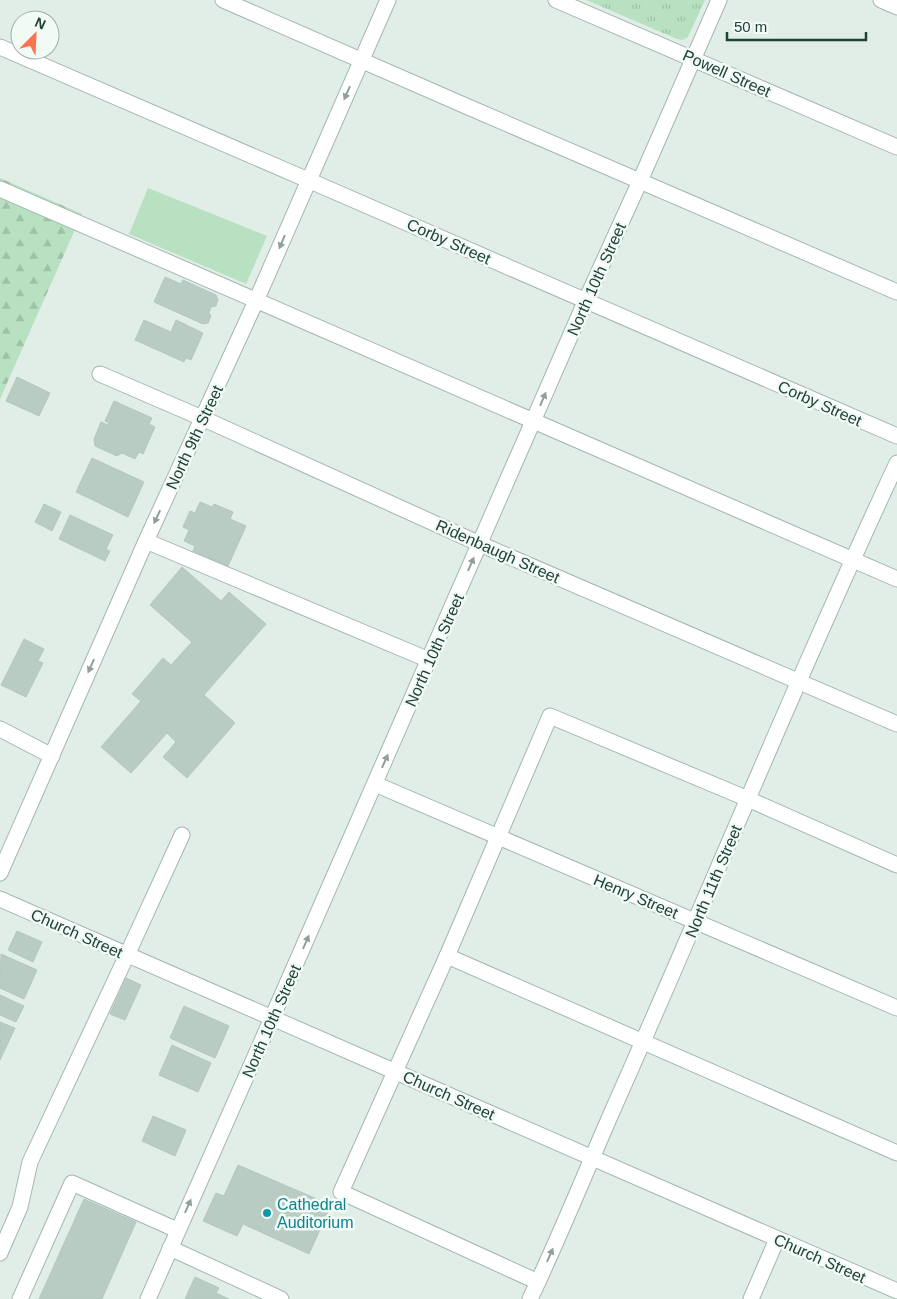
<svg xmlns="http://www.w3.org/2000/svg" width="897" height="1299" viewBox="0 0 897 1299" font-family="Arial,sans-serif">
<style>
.grass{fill:#b8e1c1}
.forest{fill:url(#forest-firs)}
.park{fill:url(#park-tufts)}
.building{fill:#b9ccc3;stroke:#b3c8be}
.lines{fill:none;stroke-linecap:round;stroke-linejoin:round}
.minor-casing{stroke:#a3b7af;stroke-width:17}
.minor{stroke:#fff;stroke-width:15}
.oneway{fill:#8fa09a}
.culture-dot{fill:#0f9aa8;stroke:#f2faf6;stroke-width:2}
.labels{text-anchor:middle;stroke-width:5;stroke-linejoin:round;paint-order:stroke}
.street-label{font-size:16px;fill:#1f4136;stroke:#f2faf6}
.culture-label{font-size:16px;fill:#0d838f;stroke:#f2faf6;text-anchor:start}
</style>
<defs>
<pattern id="forest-firs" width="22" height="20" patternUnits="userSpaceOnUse" patternTransform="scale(1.25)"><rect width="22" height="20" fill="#b8e1c1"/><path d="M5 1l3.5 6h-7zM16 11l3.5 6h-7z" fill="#9ec2a6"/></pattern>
<pattern id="park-tufts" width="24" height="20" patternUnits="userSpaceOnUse" patternTransform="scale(1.25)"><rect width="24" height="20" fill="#b8e1c1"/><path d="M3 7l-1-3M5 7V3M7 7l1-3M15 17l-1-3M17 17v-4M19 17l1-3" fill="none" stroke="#9ec2a6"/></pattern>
</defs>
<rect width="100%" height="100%" fill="#e1eee8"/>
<path class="grass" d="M148,188L267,236L246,284L129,234Z"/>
<path class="forest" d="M0,178L82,214L0,399Z"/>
<path class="park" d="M586,0H705L688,37L683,40L677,39Z"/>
<g class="building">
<path d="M165,277L181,284L183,280L216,295L218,300L216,306L211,307L209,313L211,316L208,323L203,324L154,302Z"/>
<path d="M144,320L171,332L176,320L203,333L191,360L186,358L184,362L135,340Z"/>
<path d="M17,377L50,393L39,416L6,401Z"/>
<path d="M114,401L152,418L149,424L155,427L143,454L139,452L135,459L122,453L117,456L95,446L94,439L101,422L108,425L109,423L105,421Z"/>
<path d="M92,458L144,482L128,517L76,492Z"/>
<path d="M200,502L212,507L214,504L233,512L230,519L246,526L228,566L193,551L195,546L184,541L189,530L183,527L190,511L195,513Z"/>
<path d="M44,504L61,512L52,531L35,522Z"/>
<path d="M70,515L113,535L106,549L110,551L105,561L59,539Z"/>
<path d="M182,567L221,601L229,592L266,624L204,695L235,723L187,778L163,757L176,742L167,733L131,773L101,747L141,701L132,694L163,658L171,665L192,642L150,605Z"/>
<path d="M24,639L44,649L38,661L43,663L26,697L1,685Z"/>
<path d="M17,931L42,942L33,962L8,950Z"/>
<path d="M1,954L37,970L24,999L0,988Z"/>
<path d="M126,978L141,985L125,1020L110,1014Z"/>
<path d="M0,995L24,1006L16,1022L0,1015Z"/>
<path d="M184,1006L229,1026L215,1058L170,1038Z"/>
<path d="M0,1022L15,1028L0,1060Z"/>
<path d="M172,1045L211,1063L198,1092L159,1075Z"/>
<path d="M153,1116L186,1130L175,1156L142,1141Z"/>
<path d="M238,1165L331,1205L309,1254L243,1224L237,1236L203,1221L216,1193L224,1196Z"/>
<path d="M84,1199L136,1222L102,1299H39Z"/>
<path d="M195,1277L219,1288L216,1293L229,1299H185Z"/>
</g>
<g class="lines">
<defs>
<g id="minor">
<path d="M223,0C447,99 672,194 897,292"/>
<path d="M556,0L897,147"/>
<path d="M881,0L897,7"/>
<path d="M0,47L308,180L897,436"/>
<path d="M0,189L897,579"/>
<path d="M100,374L202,418L480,544L897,724"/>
<path d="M146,541L429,660"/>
<path d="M0,729L52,756"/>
<path d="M375,784L897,1008"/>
<path d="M0,873L146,541L256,301L388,0"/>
<path d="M0,899L897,1291"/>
<path d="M447,956L897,1153"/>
<path d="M170,1248L281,1299"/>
<path d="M0,1253L20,1207L30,1162L127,955L182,835"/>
<path d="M538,1282L341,1192L447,956L550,716L748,799L897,865"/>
<path d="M20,1299L72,1183L177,1230"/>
<path d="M148,1299L272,1018L586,300L640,181L719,0"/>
<path d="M530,1299C559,1238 584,1176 611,1114C707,898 797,678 897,463"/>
<path d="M751,1299L777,1239"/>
</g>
</defs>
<use href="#minor" class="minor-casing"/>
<use href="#minor" class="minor"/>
</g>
<defs><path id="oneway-solid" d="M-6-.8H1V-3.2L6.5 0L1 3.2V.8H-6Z" transform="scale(1.25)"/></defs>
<g class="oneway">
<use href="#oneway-solid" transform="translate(347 93) rotate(114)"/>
<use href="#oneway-solid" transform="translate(282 242) rotate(113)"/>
<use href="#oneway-solid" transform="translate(543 399) rotate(-67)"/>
<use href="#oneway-solid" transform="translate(157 517) rotate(115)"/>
<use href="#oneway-solid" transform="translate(471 564) rotate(-66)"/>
<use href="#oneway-solid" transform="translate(91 666) rotate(114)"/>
<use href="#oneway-solid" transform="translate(385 761) rotate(-66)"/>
<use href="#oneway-solid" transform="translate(306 942) rotate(-66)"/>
<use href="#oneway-solid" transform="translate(188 1206) rotate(-66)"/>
<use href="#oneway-solid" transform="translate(550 1255) rotate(-66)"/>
</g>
<circle class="culture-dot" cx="267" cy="1213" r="5"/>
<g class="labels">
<g class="street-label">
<text transform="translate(727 73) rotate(24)" y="6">Powell Street</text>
<text transform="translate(449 241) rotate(24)" y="6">Corby Street</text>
<text transform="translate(596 279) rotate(-66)" y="6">North 10th Street</text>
<text transform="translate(820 403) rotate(24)" y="6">Corby Street</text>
<text transform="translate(194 437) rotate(-65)" y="6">North 9th Street</text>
<text transform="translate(498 551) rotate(24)" y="6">Ridenbaugh Street</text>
<text transform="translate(434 650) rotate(-66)" y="6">North 10th Street</text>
<text transform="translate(713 881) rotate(-67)" y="6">North 11th Street</text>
<text transform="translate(636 896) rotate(23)" y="6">Henry Street</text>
<text transform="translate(77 933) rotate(24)" y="6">Church Street</text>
<text transform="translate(271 1021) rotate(-66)" y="6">North 10th Street</text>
<text transform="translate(449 1095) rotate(24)" y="6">Church Street</text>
<text transform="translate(820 1258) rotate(24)" y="6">Church Street</text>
</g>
<g class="culture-label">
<text x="277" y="1210">Cathedral<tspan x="277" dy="18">Auditorium</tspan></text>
</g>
</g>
<g transform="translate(35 35) rotate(24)"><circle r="24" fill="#f2faf6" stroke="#9eb0a9"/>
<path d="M0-4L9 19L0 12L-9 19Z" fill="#ff724e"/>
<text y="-8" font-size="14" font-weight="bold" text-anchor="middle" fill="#1f4136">N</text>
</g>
<path d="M727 32v8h139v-8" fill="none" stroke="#1f4136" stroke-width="2.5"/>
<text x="734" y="32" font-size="15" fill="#1f4136" stroke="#f2faf6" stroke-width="4" paint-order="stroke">50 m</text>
</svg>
